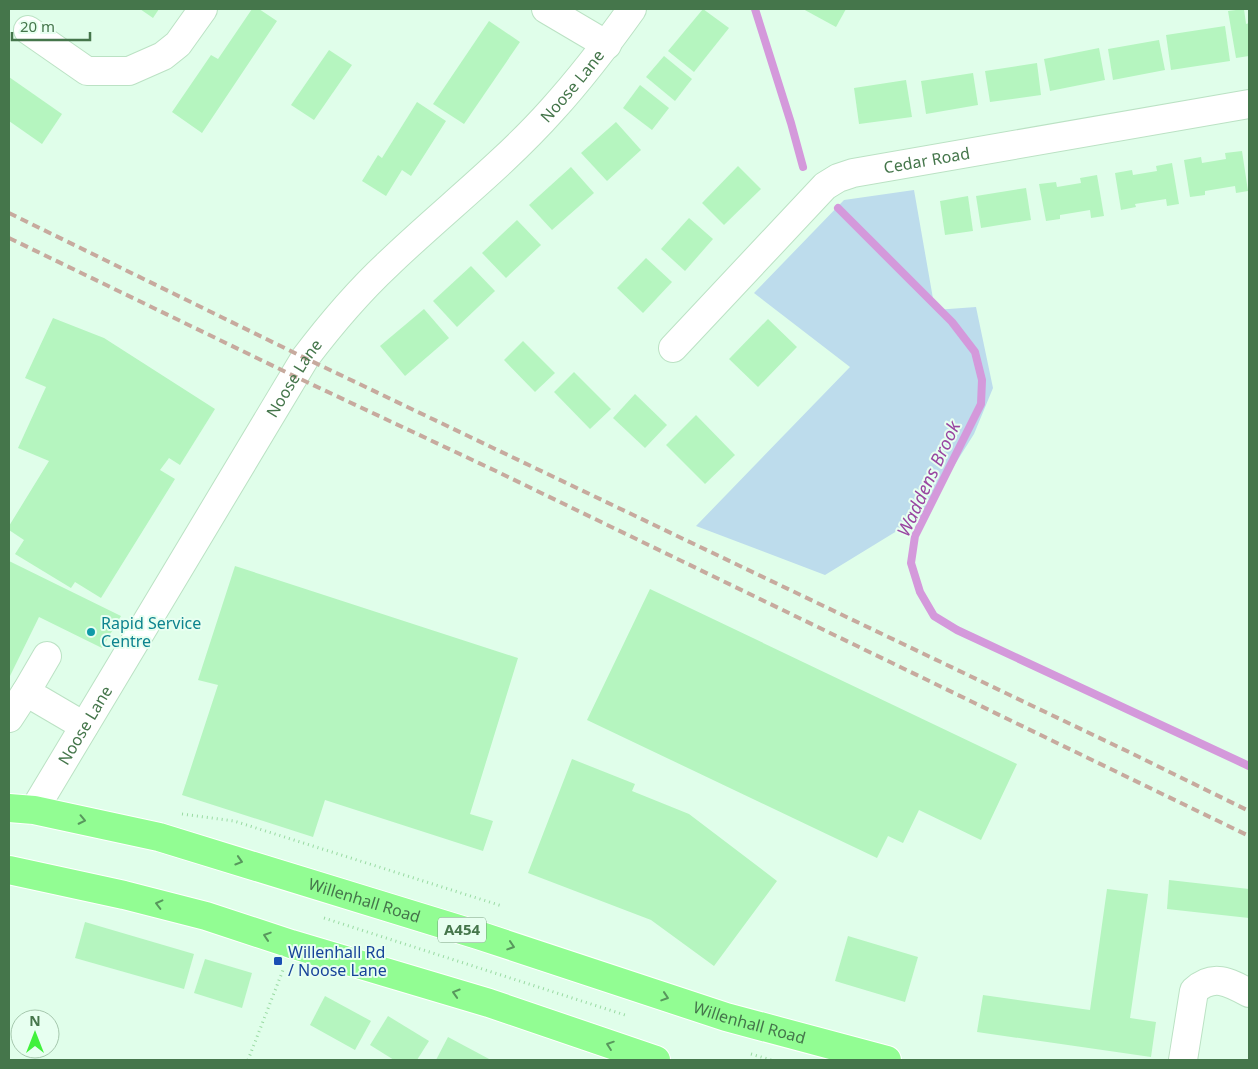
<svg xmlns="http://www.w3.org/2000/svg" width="1258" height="1069" viewBox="0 0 1258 1069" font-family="'Noto Sans',sans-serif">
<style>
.green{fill:#bddcec}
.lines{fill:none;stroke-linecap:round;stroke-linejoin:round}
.stream{stroke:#d499db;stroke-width:8}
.building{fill:#b5f5bf}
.minor-casing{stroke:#bbe2c4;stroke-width:30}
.highway-casing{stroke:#fff;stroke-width:30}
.path{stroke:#99daa2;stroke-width:3;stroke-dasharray:1 4;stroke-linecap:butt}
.minor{stroke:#fff;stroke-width:28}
.highway{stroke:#92fd93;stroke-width:28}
.rail{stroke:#c7aa9e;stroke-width:4;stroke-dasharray:8 5;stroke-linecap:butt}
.oneway{stroke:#58985d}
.culture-dot{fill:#0f9aa8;stroke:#e7fff0;stroke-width:2}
.transit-dot{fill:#1a4fb4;stroke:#e7fff0;stroke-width:2}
.labels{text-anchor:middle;stroke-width:4;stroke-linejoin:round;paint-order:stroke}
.shield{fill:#e7fff0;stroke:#769f7c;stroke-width:1}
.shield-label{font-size:15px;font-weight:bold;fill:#45764b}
.street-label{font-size:16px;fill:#45764b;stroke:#e7fff0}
.culture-label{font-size:16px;fill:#0d838f;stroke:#e7fff0;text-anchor:start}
.transit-label{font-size:16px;fill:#164399;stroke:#e7fff0;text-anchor:start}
.water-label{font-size:18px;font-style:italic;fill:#9946a1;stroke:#e7fff0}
</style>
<rect width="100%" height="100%" fill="#e0feea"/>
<path class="green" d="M914,190L935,310L976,307L993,388L974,434L923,515L825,575L696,526L850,367L754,293L844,200Z"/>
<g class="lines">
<g class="stream">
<path d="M755,9L791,123L803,167"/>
<path d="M838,208L952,322L975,352L982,380L981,404L915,536L911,563L920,592L934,616L957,630L1249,766"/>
</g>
</g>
<g class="building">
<path d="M140,9H159L153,18Z"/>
<path d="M252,9H259L277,21L202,133L172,112L211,55L218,59Z"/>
<path d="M703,9L729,28L694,72L668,51Z"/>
<path d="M803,9H846L836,27Z"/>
<path d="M1244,9L1246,24L1249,23V56L1236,58L1228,11Z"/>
<path d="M489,21L520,42L464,124L433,104Z"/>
<path d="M1225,26L1230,61L1171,70L1166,35Z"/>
<path d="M1159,40L1165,70L1113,80L1108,49Z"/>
<path d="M1099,48L1105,80L1050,91L1044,59Z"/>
<path d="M329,50L352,65L314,120L291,105Z"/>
<path d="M664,56L692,79L675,101L646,77Z"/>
<path d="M1037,63L1041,95L990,102L985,71Z"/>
<path d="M973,73L978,105L926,114L921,81Z"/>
<path d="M9,77L62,114L42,144L9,121Z"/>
<path d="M906,80L912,117L859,124L854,88Z"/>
<path d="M640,85L669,108L652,130L623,108Z"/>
<path d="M417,102L446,121L411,176L402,170L386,196L362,181L378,155L382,158Z"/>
<path d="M616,122L641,150L607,181L581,153Z"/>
<path d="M1242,151L1248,191L1236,193L1235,186L1205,191V195L1190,197L1184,160L1201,157L1202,163L1226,159L1225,153Z"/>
<path d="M1172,163L1179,204L1167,206L1166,199L1135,204L1136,207L1121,210L1115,173L1132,170L1133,175L1157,171L1156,166Z"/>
<path d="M738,166L761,189L724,225L702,203Z"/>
<path d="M571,167L594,193L552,230L529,205Z"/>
<path d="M1097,175L1104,216L1091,218L1090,210L1060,215V219L1046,221L1039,184L1056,182L1057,187L1081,183L1080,178Z"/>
<path d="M1026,188L1031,220L981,228L976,196Z"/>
<path d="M968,196L973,231L945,235L940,201Z"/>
<path d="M689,218L713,239L685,271L661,249Z"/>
<path d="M517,220L541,245L506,278L482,253Z"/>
<path d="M646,258L672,282L643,313L617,288Z"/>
<path d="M471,266L495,291L457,327L433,301Z"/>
<path d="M424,309L449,338L405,376L380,346Z"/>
<path d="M53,318L104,338L215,409L180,465L169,458L160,470L175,479L101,598L75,582L71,588L15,554L24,540L9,530V526L49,461L18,448L46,387L25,378Z"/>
<path d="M768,319L797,347L758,387L729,359Z"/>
<path d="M523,341L555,373L535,392L504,360Z"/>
<path d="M574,372L611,409L590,429L554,392Z"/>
<path d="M635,394L667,425L645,448L613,418Z"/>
<path d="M696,415L735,455L705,484L666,445Z"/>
<path d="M9,561L121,616L102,648L39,617L9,678Z"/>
<path d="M235,566L518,658L470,814L493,821L483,851L325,800L313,837L182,795L218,685L198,680Z"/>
<path d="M650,589L1017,764L981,840L919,810L903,843L888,836L877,858L587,720Z"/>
<path d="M572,759L635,784L632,791L689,814L777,881L714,966L651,920L528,873Z"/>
<path d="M1169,880L1249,889V918L1167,909Z"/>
<path d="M1107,889L1148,894L1130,1018L1156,1022L1151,1057L977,1032L983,995L1090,1010Z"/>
<path d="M85,922L194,954L184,989L75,958Z"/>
<path d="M848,936L918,957L905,1002L835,981Z"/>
<path d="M205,959L252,973L242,1008L194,993Z"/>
<path d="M325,996L371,1021L355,1050L310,1025Z"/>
<path d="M388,1016L429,1041L417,1060H394L370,1045Z"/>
<path d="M448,1037L491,1060H436Z"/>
</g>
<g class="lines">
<defs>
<g id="minor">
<path d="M546,9L607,45"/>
<path d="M28,30L87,71H129L163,56L178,44L203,9"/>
<path id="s1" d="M673,348L825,186L838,178L853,173L1249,104"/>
<path d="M47,656L26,692L84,726"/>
<path d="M9,718L26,692"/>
<path id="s2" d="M34,810L305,358C330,325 358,292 388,264C442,212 502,166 552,110C581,78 607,44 632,9"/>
<path d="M1183,1060L1194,991C1213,973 1229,982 1249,993"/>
</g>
<g id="highway">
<path id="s3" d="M9,808L34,810L159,837L478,935L726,1017L887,1060"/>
<path d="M9,870L124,895L206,916L291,944L489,1003L656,1060"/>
</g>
</defs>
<use href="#minor" class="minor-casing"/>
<use href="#highway" class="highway-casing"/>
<g class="path">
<path d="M182,814L234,821L502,906"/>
<path d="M324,918L625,1015"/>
<path d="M751,1054L771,1060"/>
<path d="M248,1060L283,970"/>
</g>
<use href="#minor" class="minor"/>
<use href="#highway" class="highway"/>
<g class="rail">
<path d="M9,213L305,358L1131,753L1249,811"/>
<path d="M9,238L294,376L498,472L1249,836"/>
</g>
</g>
<defs><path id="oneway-chevron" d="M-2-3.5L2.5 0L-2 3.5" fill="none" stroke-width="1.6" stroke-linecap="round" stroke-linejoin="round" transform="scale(1.25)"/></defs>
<g class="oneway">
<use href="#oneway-chevron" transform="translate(82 820) rotate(12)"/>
<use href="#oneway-chevron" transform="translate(239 861) rotate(17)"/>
<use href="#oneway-chevron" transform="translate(159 904) rotate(-166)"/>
<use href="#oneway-chevron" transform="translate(267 936) rotate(-162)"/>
<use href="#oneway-chevron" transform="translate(511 946) rotate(18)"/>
<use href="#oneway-chevron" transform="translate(456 993) rotate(-163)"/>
<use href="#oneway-chevron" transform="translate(665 997) rotate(18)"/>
<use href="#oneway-chevron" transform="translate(610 1045) rotate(-161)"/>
</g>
<circle class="culture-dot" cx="91" cy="632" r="5"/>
<rect class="transit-dot" x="273" y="956" width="10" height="10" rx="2.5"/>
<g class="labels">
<rect class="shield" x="438" y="917.5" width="48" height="25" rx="4"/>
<g class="shield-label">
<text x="462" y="935">A454</text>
</g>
<g class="street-label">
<text dy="6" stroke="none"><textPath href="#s2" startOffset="909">Noose Lane</textPath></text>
<text dy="6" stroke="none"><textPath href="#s1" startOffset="328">Cedar Road</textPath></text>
<text dy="6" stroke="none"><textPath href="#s2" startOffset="504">Noose Lane</textPath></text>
<text dy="6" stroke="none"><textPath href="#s2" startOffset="99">Noose Lane</textPath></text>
<text dy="6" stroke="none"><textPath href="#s3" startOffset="368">Willenhall Road</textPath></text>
<text dy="6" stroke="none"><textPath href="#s3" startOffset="772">Willenhall Road</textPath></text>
</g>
<g class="culture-label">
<text x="101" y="629">Rapid Service<tspan x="101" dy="18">Centre</tspan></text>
</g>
<g class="transit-label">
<text x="288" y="958">Willenhall Rd<tspan x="288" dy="18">/ Noose Lane</tspan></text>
</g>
<g class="water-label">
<text transform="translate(929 479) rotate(-65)" y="6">Waddens Brook</text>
</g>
</g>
<rect width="1258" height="1069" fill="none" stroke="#45764b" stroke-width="20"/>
<g transform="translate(35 1034)"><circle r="24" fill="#e7fff0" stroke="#a6c8ae"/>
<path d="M0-4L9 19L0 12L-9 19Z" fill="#41f13c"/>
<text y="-8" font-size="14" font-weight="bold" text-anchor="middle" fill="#45764b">N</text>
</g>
<path d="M12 32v8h78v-8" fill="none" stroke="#45764b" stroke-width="2.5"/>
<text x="20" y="32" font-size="15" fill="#45764b" stroke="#e7fff0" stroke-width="4" paint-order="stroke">20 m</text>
</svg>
